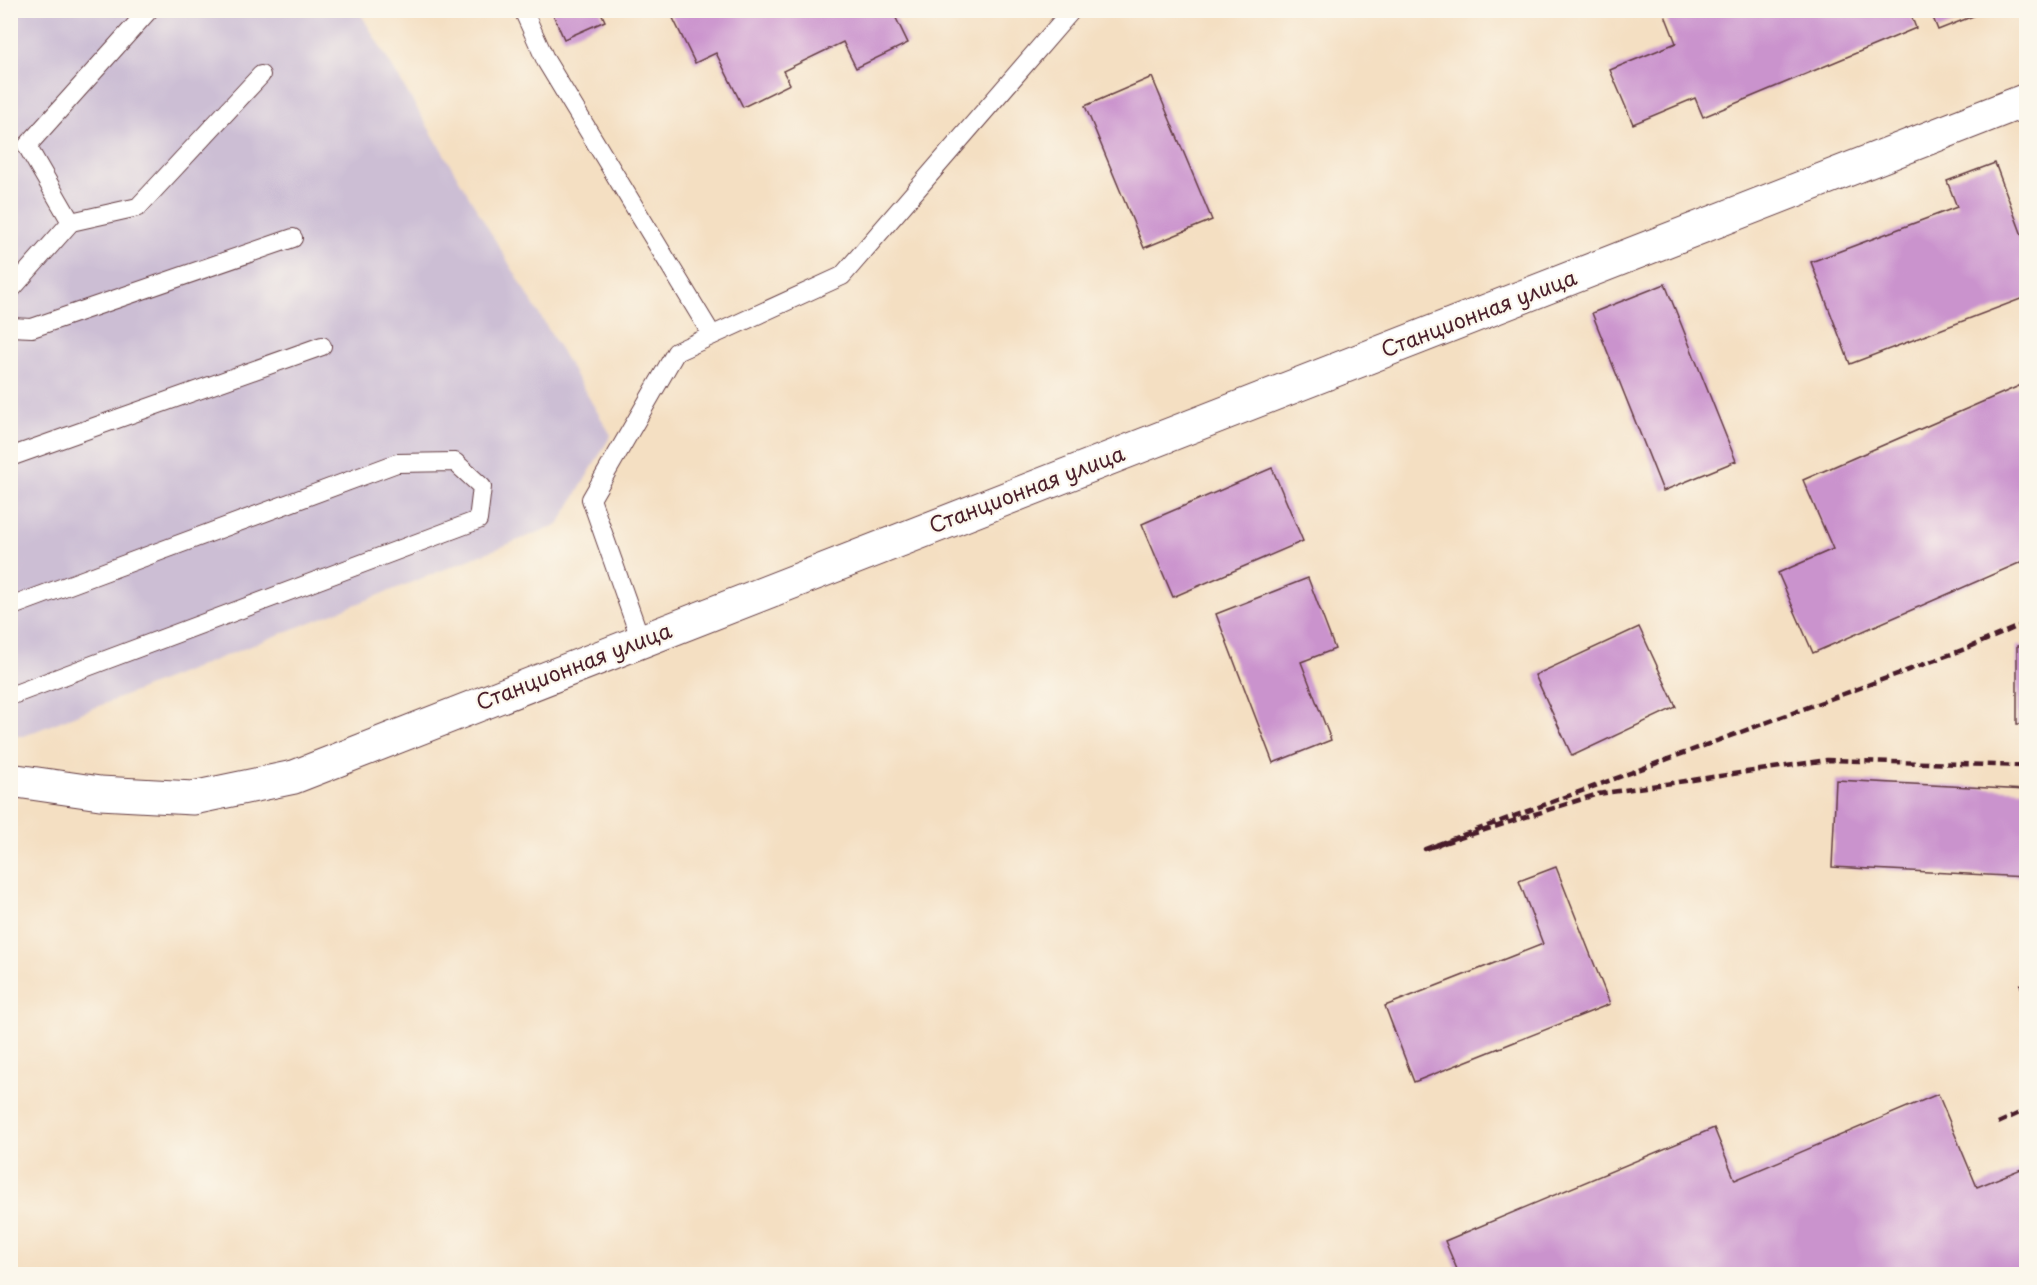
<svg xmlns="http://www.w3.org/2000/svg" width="2037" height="1285" viewBox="0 0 2037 1285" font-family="'Playpen Sans',sans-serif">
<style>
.industrial{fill:#ccbed4}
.building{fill:#ca93cd}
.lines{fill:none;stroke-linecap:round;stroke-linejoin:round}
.service-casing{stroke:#643c42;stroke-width:20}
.minor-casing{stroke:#643c42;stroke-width:35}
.service{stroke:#fff;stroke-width:18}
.minor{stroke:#fff;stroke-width:33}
.rail{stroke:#4a1f2b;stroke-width:4.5;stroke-dasharray:9 4.5;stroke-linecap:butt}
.labels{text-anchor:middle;stroke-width:4.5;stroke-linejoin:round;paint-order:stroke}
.street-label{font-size:21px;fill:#4a1f2b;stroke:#fbf7ec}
</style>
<rect width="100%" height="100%" fill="#fbf7ec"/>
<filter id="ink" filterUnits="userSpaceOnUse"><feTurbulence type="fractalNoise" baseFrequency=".0167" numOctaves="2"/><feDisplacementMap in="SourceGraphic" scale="12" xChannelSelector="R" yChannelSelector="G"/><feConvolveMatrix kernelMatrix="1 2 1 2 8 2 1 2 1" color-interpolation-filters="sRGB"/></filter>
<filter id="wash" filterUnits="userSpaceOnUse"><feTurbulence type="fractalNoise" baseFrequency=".008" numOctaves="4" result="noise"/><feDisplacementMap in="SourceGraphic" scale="24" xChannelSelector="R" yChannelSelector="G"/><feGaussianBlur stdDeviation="1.35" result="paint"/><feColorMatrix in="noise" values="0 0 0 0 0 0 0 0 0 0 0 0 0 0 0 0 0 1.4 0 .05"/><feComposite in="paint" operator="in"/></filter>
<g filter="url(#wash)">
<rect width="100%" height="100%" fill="#f4dfc2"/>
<path class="industrial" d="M17,10L359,11L611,435L559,524L23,736H11V18Z"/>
<g id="blocks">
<g class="building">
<path d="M551,10H600L605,21L564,39Z"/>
<path d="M669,10H892L908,43L856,68L843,42L783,71L790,84L743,107L716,53L695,63Z"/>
<path d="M1663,10H1909L1916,28L1703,117L1695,98L1633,124L1610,70L1676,43Z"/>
<path d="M1930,10H1986V11L1938,30Z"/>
<path d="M1152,77L1212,220L1144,248L1085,106Z"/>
<path d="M1995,163L2026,246V297L1850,364L1811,262L1957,207L1947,181Z"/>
<path d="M1665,284L1736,461L1663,491L1592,313Z"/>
<path d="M2026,383V560L1813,653L1778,573L1833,549L1803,480Z"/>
<path d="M1272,468L1303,541L1173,597L1142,524Z"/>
<path d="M1308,578L1335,649L1301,662L1331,740L1273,763L1216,614Z"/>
<path d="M1639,627L1676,707L1572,756L1535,675Z"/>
<rect x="2017" y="646" width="9" height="78"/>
<path d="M1836,780L2026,790V877L1832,867Z"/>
<path d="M1556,867L1610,1004L1414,1082L1385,1006L1543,944L1519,881Z"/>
<path d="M1938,1094L1977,1187L2026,1167V1274H1459L1445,1241L1714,1128L1735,1180Z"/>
</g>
</g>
</g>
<g filter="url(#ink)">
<use href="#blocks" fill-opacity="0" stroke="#643c42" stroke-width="1.5"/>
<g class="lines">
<defs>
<g id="service">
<path d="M523,10L546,61L712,335"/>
<path d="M71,222L138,207L261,75"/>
<path d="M10,291L71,222L27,146L149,10"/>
<path d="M10,327L32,328L293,238"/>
<path d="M10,457L322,346"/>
<path d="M10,607L397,463L455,462L482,487L478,520L10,696"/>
<path d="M641,641L591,499L676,352L842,276L1072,10"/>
</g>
<path id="minor" d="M10,780L100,793L193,798L294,777L2026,100"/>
</defs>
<use href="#service" class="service-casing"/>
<use href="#minor" class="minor-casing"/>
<use href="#service" class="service"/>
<use href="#minor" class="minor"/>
<g class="rail">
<path d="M2026,623L1965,649L1425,849L1598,794L1827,760L2026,766"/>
<path d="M2020,986L2026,985"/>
<path d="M1998,1123L2026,1110"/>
</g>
</g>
</g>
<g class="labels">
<g class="street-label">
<text transform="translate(1479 314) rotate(-21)" y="7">Станционная улица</text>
<text transform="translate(1027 490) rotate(-21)" y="7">Станционная улица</text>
<text transform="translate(574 667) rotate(-21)" y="7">Станционная улица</text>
</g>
</g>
<rect width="2037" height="1285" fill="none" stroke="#fbf7ec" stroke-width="36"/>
</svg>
